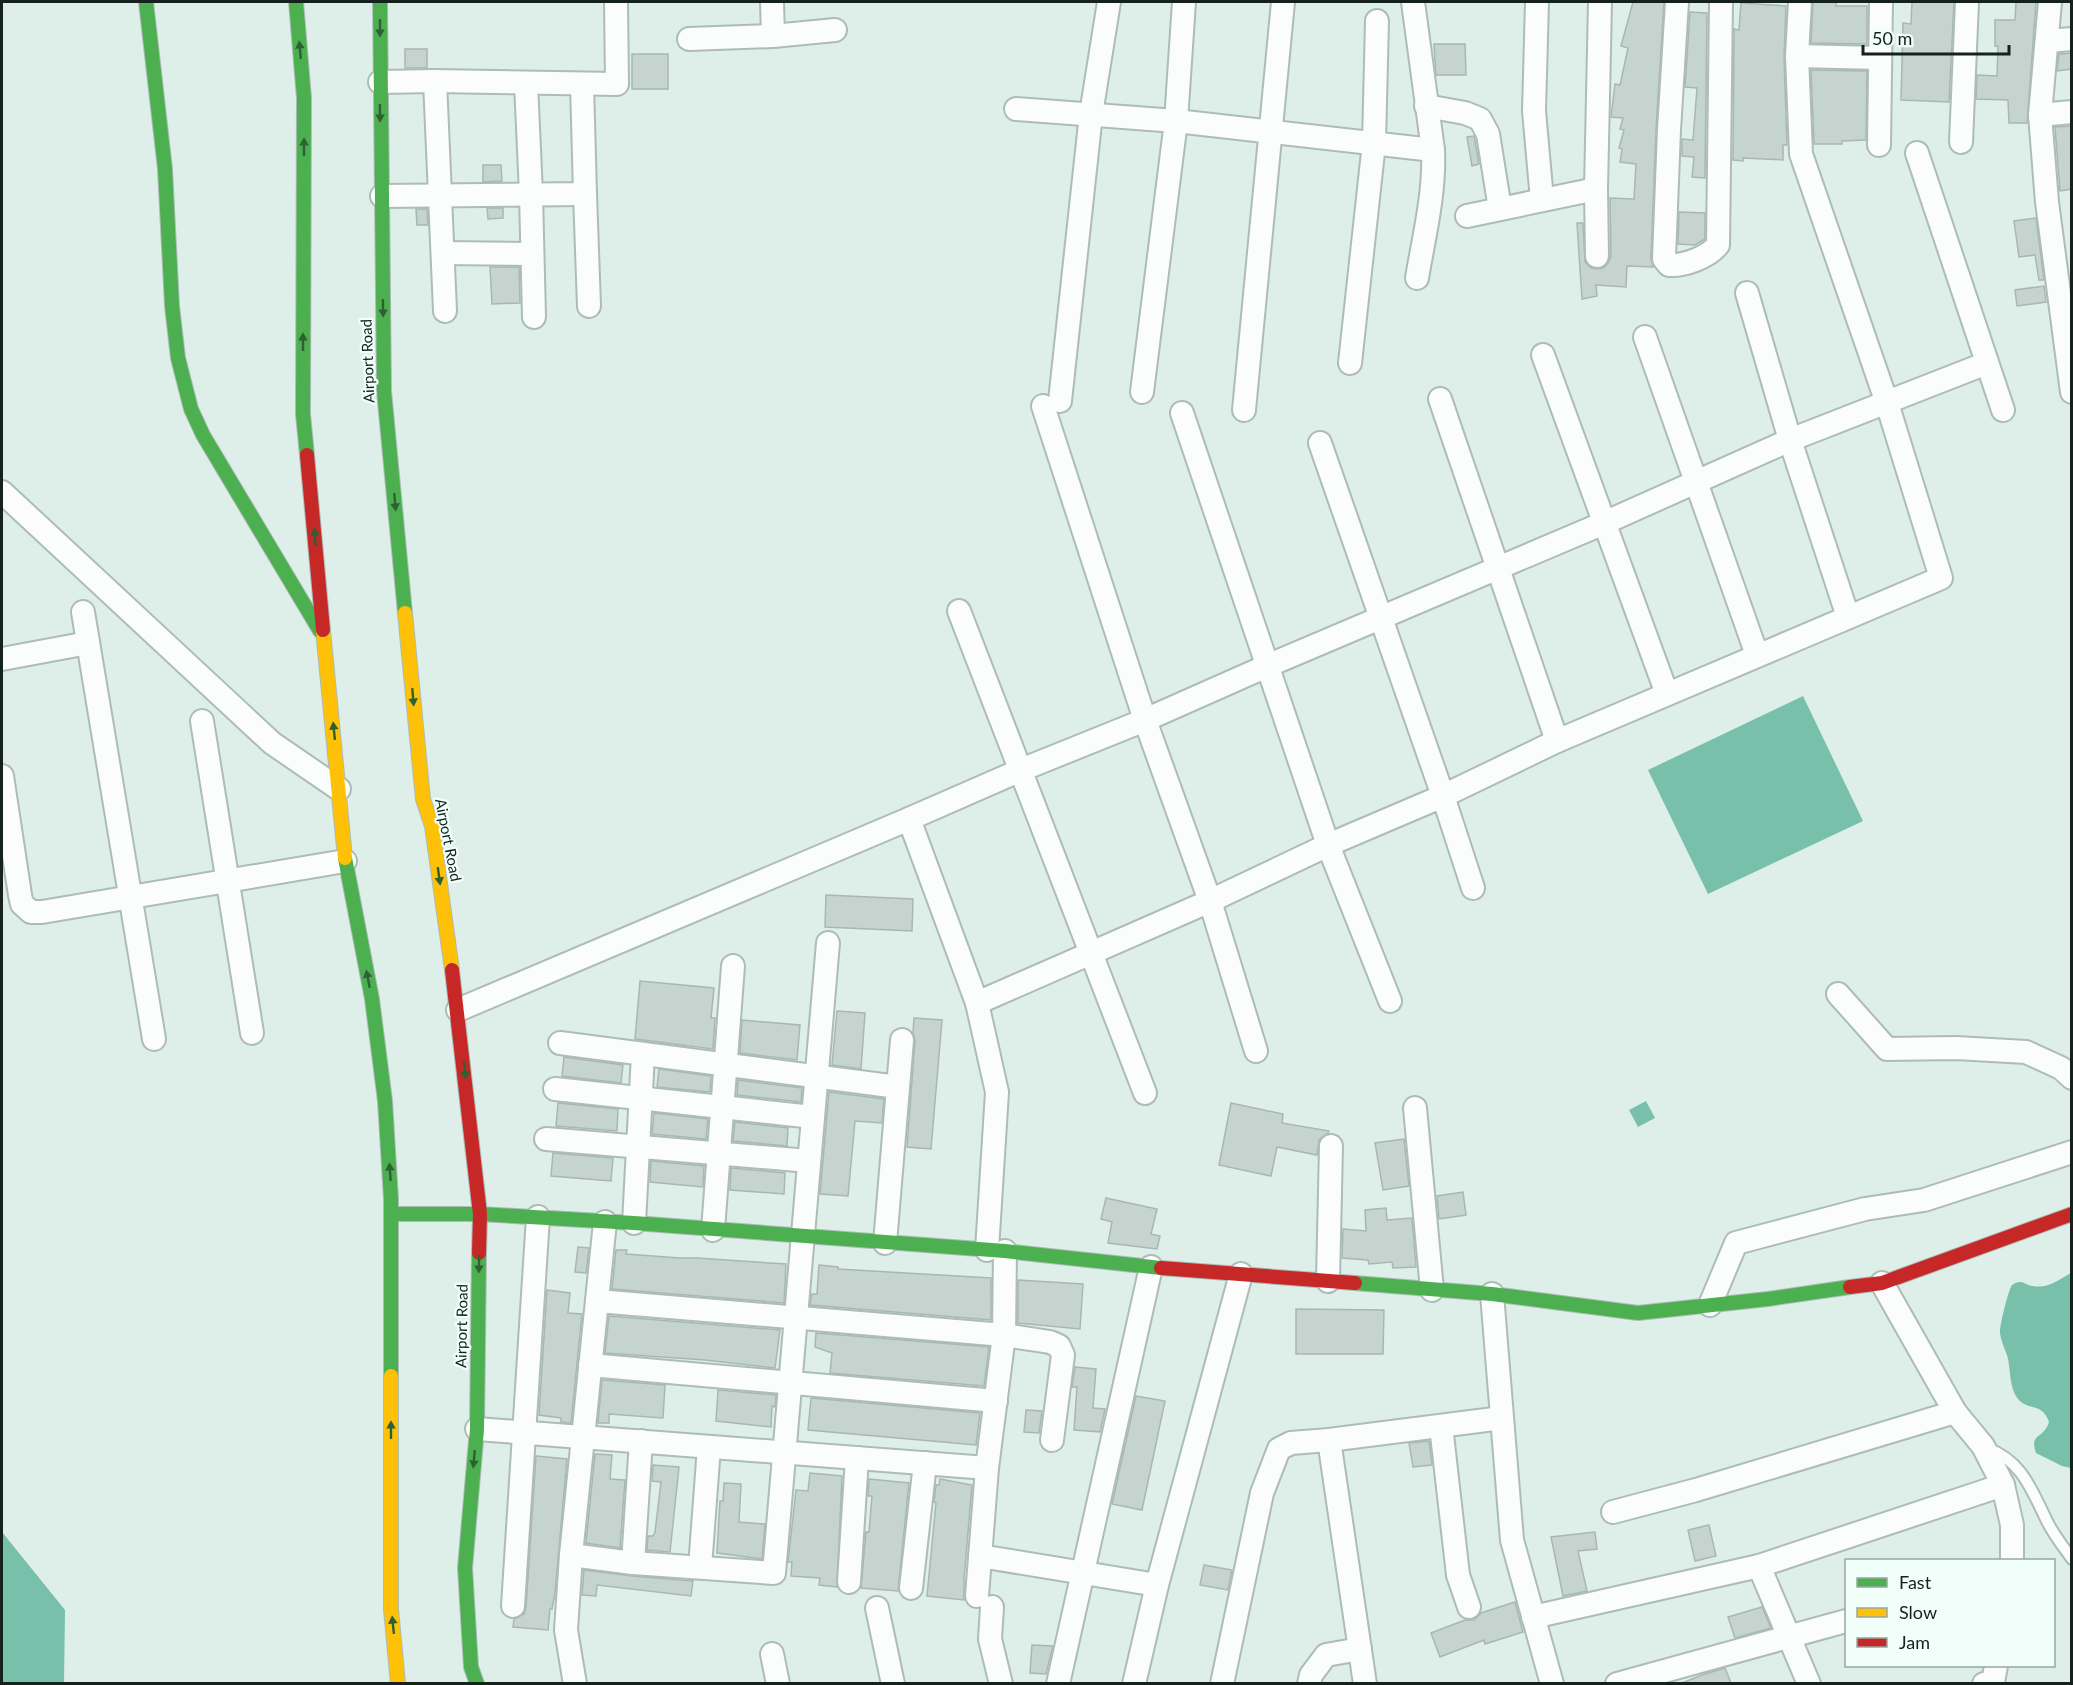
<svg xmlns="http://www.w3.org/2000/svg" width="2073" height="1685" viewBox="0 0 2073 1685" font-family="Lato,sans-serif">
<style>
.water{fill:#78c0aa}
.building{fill:#c6d4cf;stroke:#a9b7b2;stroke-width:1.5}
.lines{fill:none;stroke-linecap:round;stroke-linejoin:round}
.lane-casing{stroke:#adbcb6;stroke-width:14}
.street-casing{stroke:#adbcb6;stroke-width:26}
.fast-casing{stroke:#adbcb6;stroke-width:16}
.slow-casing{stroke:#adbcb6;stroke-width:16}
.jam-casing{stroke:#adbcb6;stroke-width:16}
.lane{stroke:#fafdfc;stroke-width:10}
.street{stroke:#fafdfc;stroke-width:22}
.fast{stroke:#4caf50;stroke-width:14}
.slow{stroke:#ffc107;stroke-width:14}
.jam{stroke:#c62828;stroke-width:14}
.oneway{fill:#2d6133}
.labels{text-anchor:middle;stroke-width:4.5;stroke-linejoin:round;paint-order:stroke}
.street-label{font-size:15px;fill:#14211c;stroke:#f1fffa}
</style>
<rect width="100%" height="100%" fill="#ddefe8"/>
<g class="water">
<path d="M1803,696L1863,821L1708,894L1648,770Z"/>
<path d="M1646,1101L1655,1118L1638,1127L1629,1110Z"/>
<path d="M2071,1273V1468L2062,1466L2036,1453C2029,1433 2044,1439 2049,1422C2042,1402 2028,1411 2018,1399C2009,1388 2011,1369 2007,1355C2004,1347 2001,1341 2000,1333C1999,1327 2009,1288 2012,1285C2021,1278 2025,1285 2033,1286C2048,1289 2060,1279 2071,1273Z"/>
<path d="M2,1532L65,1610L64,1683H2Z"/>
</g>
<g class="building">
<path d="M1633,2H1664L1656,129L1651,258L1653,267L1627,266L1626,287L1596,285L1597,296L1582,299L1577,223H1583L1585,262L1591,268L1598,269L1603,268L1608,263L1611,256L1610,198L1634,199L1636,164L1620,162L1622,149L1619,148L1624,130L1620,129L1623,118L1611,117L1615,84L1620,85L1628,48L1621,46Z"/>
<path d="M1813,2H1836V6H1867V44L1811,43Z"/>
<path d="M1912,2H1954L1949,102L1901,100L1903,23L1911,24Z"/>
<path d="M2016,2H2036L2027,123H2009L2008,100L1976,99L1977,75L1997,76L1998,46H1995V20H2015Z"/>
<path d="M1741,3L1786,6L1784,57L1787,145H1783V160L1743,158V161L1733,160L1734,29L1739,30Z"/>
<path d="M1690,12L1707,13L1705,178L1692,177L1694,157L1682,156V139L1693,140L1697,88L1685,87Z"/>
<path d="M1434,44H1465L1466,75H1436Z"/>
<rect x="405" y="49" width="22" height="19"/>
<path d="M2072,53V69L2057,71L2059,54Z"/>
<rect x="632" y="54" width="36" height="35"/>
<path d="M1811,70L1867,71L1866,140L1842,141V144H1814Z"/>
<path d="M2072,126V189L2060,191L2055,127Z"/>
<path d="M1474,136L1479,164L1472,166L1467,137Z"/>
<path d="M483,165H501L502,181L483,182Z"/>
<path d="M487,208H503V218L488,219Z"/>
<path d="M416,209H427L428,225H417Z"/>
<path d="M1679,212L1705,213V239L1695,245L1678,244Z"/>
<path d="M2036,218L2044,280H2039L2035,255L2019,257L2014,221Z"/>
<path d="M490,267H519L520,303L492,304Z"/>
<path d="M2044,286L2046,302L2017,306L2015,290Z"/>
<path d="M826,895L913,899L912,931L825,927Z"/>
<path d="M640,981L714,988L711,1018H715L713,1049L635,1039Z"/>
<path d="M837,1011L865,1013L861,1069L832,1065Z"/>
<path d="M914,1018L942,1020L931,1149L907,1147L915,1041L913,1033Z"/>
<path d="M742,1020L800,1025L797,1060L740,1053Z"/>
<path d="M564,1057L623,1065L621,1083L562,1076Z"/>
<path d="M659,1069L711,1076L710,1092L657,1087Z"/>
<path d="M738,1080L802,1088L801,1102L737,1095Z"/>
<path d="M829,1092L884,1099L882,1123L855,1121L848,1196L820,1194Z"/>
<path d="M558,1103L618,1109L617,1131L556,1126Z"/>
<path d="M1231,1103L1283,1114L1282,1123L1329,1131L1328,1133L1319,1140L1317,1155L1277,1147L1271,1176L1219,1165Z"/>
<path d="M654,1113L708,1119L706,1139L652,1134Z"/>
<path d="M735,1122L788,1128L787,1146L733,1141Z"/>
<path d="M1404,1139L1409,1186L1383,1190L1375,1143Z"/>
<path d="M553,1153L613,1158L611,1181L551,1176Z"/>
<path d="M651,1161L704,1166L703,1187L650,1182Z"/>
<path d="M731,1168L785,1173L784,1194L730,1190Z"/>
<path d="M1463,1192L1466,1215L1439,1219L1437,1196Z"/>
<path d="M1106,1198L1157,1209L1151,1234L1160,1236L1157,1249L1108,1243L1112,1222L1101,1219Z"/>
<path d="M1386,1208L1387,1220L1412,1218L1416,1267L1393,1268L1392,1262L1369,1264L1368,1260L1342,1258L1343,1229L1366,1231L1365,1210Z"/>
<path d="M578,1247L589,1248L586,1273L575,1272Z"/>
<path d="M616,1250H627L626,1254L680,1258H697L786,1264L784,1303L612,1289Z"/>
<path d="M819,1265L838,1267V1269L991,1278V1320L810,1305L812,1294H817Z"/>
<path d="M1018,1280L1083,1284L1080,1329L1018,1323Z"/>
<path d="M547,1290L570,1293L568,1313L582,1314L571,1423L561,1422V1418L539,1415Z"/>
<path d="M1296,1309L1384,1310L1383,1354H1296Z"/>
<path d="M609,1316L780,1330L775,1368L705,1360L605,1353Z"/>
<path d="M816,1333L989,1347L984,1386L830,1373L832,1353L815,1347Z"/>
<path d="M1075,1367L1096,1369L1093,1408L1105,1409L1100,1432L1074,1430L1077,1387H1072Z"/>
<path d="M602,1380L665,1385L663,1418L609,1414V1423H598Z"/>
<path d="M718,1390L776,1395L775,1407L772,1406L771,1427L716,1421Z"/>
<path d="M1136,1396L1165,1401L1142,1510L1112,1504Z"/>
<path d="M811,1398L980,1413L976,1445L808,1430Z"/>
<path d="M1026,1410L1042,1411L1039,1433L1024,1432Z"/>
<path d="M1429,1441L1432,1465L1413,1467L1409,1443Z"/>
<path d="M595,1454L612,1455L610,1479L625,1480L620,1548L586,1543Z"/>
<path d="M536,1456L567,1459L555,1593L552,1609H550L548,1630L513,1627L514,1619L524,1614L526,1607Z"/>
<path d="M653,1465L679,1467L670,1552L647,1550L648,1536H653L655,1532L661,1482L652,1481Z"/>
<path d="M810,1473L842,1476L837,1587L819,1585L820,1578L791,1576L792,1562H788L796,1490L808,1491Z"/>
<path d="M869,1479L909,1483L898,1591L861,1588L866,1532H869L872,1496H868Z"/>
<path d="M940,1479L972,1485L964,1579V1600L927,1596L936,1503L934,1502L936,1485H939Z"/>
<path d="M724,1483L741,1484L739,1522L765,1524L762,1559L717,1553L720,1501H723Z"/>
<path d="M1709,1525L1716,1556L1695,1561L1688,1530Z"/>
<path d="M1595,1532L1597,1549L1578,1551L1587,1591L1563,1596L1551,1537Z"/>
<path d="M1204,1565L1232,1570L1228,1590L1200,1585Z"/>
<path d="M584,1570L632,1576L693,1581L691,1596L597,1585L596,1596L582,1595Z"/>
<path d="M1515,1602L1523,1632L1485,1644L1484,1640L1440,1657L1431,1633L1465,1620H1474L1481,1613Z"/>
<path d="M1762,1607L1771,1628L1735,1638L1728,1617Z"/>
<path d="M1032,1645L1053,1646L1046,1674L1030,1673Z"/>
<path d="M1725,1668L1731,1683H1682L1702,1675Z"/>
</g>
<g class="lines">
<defs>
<path id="lane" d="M1987,1448C2022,1461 2031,1489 2046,1519C2052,1533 2063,1546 2072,1559"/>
<g id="street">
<path d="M772,2L773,36"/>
<path d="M1184,2L1176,121L1433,150"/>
<path d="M1413,2L1433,150C1435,193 1424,236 1417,278"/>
<path d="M1537,2L1534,111L1542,200"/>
<path d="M1677,2L1669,130L1664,259L1669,265C1685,266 1708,257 1718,245L1721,2"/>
<path d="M2050,2L2040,115L2047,202L2072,392"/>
<path d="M689,39L773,36L835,30"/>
<path d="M2047,41L2072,39"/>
<path d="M1797,56L1879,58"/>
<path d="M435,81L445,311"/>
<path d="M380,82L435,81L617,84L616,2"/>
<path d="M526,83L531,194L534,317"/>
<path d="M1426,106L1465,113L1480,119L1488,134L1500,209"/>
<path d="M1016,109L1176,121L1142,392"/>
<path d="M2040,115L2072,112"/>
<path d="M1961,142L1967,2"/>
<path d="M1879,145L1881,2"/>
<path d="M1917,153L2003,410"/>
<path d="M585,194L589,306"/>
<path d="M382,196L585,194L582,84"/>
<path d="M1467,216L1596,189"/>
<path d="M443,253L531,254"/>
<path d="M1597,256L1596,189L1600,2"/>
<path d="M1747,293L1790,440L1848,617"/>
<path d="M1645,337L1757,655"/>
<path d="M1543,355L1667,694"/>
<path d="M1350,363L1374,143L1377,21"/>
<path d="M1440,399L1557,741"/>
<path d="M1060,401L1091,114L1109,2"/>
<path d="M1043,406L1145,720L1210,901L1256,1051"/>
<path d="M1244,410L1283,2"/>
<path d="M1182,413L1328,845L1390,1001"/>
<path d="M1320,443L1443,796L1473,888"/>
<path d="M2,492L272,743L339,789"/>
<path d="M959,611L1145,1093"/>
<path d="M83,612L154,1039"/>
<path d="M2,659L88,643"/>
<path d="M202,721L252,1033"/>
<path d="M2,776L20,895L22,904L31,912H42L345,861"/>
<path d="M909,819L977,1003L997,1092L987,1250"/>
<path d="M1838,994L1887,1049L1956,1048L2026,1052L2061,1068L2072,1078"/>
<path d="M977,1003L1210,901L1328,845L1443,796L1557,741L1941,578L1887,403L1801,154L1797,56L1800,2"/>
<path d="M458,1010L909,819L1021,770L1145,720L1267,666L1604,523L1790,440L1987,363"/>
<path d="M560,1043L898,1087"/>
<path d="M555,1089L813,1117"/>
<path d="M1415,1108L1432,1290"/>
<path d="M546,1139L809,1161"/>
<path d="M634,1223L643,1054"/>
<path d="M713,1230L733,966"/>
<path d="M885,1243L902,1040"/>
<path d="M1328,1281L1331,1146"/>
<path d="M1882,1283L1955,1412L1983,1446L2003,1485L2012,1525V1560"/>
<path d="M1492,1294L1512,1540L1552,1684"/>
<path d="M597,1301L1004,1335L1050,1342L1059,1346L1063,1355L1052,1440"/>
<path d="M1710,1305L1736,1243L1865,1209L1924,1200L2072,1152"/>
<path d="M590,1365L996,1401"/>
<path d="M1441,1426L1458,1575L1469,1607"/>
<path d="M477,1429L987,1468"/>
<path d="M1329,1440L1365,1684"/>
<path d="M1613,1512L1696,1490L1955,1412"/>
<path d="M571,1555L633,1563L774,1573L828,943"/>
<path d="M980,1556L1157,1585"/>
<path d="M633,1563L641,1441"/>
<path d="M1759,1566L1809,1684"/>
<path d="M700,1567L709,1447"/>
<path d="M849,1582L857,1458"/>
<path d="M911,1588L925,1463"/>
<path d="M977,1596L987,1468L1004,1335L1005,1251"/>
<path d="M513,1606L538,1217"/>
<path d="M992,1607L990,1639L1001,1684"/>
<path d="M877,1608L893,1684"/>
<path d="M1533,1617L1759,1566L2003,1485"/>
<path d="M772,1654L778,1684"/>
<path d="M575,1684L566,1630L571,1555L605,1222"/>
<path d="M1058,1684L1151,1267"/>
<path d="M1134,1684L1157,1585L1241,1274"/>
<path d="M1222,1684L1262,1493L1279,1449L1291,1443L1329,1440L1502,1418"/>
<path d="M1309,1684L1311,1675L1326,1655L1360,1649"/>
<path d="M1617,1684L1846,1621"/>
<path d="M1984,1684L1993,1682L1996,1666"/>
</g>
<g id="fast">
<path d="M146,2L165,169L172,306L178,358L191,409L203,435L320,631"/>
<path d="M296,2L304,98L303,414L307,455"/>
<path d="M380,2L384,391L405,613"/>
<path d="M345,858L372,999L385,1101L391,1199V1376"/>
<path d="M391,1214H480L634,1223L1005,1251L1161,1268"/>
<path d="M1355,1283L1492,1294L1638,1313L1768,1299L1850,1287"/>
<path d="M477,1684L471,1667L465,1568L477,1429L479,1253"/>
</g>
<g id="slow">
<path d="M405,613L423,799L432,826L452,970"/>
<path d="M323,630L345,858"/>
<path d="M391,1376V1609L398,1684"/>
</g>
<g id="jam">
<path d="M307,455L323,630"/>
<path d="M452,970L480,1214L479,1253"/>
<path d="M1161,1268L1355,1283"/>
<path d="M1850,1287L1882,1283L2072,1214"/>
</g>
</defs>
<use href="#lane" class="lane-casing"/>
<use href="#street" class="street-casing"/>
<use href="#fast" class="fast-casing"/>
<use href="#slow" class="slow-casing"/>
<use href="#jam" class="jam-casing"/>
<use href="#lane" class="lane"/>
<use href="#street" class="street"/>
<use href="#fast" class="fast"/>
<use href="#slow" class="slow"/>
<use href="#jam" class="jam"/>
</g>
<defs><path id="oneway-solid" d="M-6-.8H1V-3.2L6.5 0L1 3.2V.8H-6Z" transform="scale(1.5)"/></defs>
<g class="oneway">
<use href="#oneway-solid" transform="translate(380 28) rotate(90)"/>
<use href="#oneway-solid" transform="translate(300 50) rotate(-95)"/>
<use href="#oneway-solid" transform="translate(380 113) rotate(89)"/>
<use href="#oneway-solid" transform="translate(304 147) rotate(-90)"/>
<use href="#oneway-solid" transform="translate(383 308) rotate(89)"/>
<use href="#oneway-solid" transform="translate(303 342) rotate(-90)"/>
<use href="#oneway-solid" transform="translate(395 502) rotate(85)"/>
<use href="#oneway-solid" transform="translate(315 537) rotate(-95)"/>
<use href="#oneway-solid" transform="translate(413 697) rotate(85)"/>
<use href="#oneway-solid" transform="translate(334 731) rotate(-96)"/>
<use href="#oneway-solid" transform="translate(439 876) rotate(82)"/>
<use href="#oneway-solid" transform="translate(368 979) rotate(-101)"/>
<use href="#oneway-solid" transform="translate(465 1070) rotate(84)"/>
<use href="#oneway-solid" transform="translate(390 1172) rotate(-94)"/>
<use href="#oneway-solid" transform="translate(479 1264) rotate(91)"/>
<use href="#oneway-solid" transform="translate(391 1430) rotate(-90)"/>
<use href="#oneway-solid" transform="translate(474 1459) rotate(95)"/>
<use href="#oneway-solid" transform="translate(393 1625) rotate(-96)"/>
</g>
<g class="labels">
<g class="street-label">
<text transform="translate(368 361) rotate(-92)" y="5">Airport Road</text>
<text transform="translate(448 840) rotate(79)" y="5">Airport Road</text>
<text transform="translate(462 1326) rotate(-89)" y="5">Airport Road</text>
</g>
</g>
<rect width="2073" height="1685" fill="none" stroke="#14211c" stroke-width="6"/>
<rect x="1845" y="1559" width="210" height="108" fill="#f1fffa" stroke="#99a6a1" stroke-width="1.5"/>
<rect x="1857" y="1578" width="30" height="9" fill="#4caf50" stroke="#99a6a1" stroke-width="1.5"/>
<text x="1899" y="1589" font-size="18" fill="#14211c">Fast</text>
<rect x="1857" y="1608" width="30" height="9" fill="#ffc107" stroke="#99a6a1" stroke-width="1.5"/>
<text x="1899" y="1619" font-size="18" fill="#14211c">Slow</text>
<rect x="1857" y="1638" width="30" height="9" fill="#c62828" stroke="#99a6a1" stroke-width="1.5"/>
<text x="1899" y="1649" font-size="18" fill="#14211c">Jam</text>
<path d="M1863 45v9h146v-9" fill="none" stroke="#14211c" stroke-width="3"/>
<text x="1872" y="45" font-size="18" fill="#14211c" stroke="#f1fffa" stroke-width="4.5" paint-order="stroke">50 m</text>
</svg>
